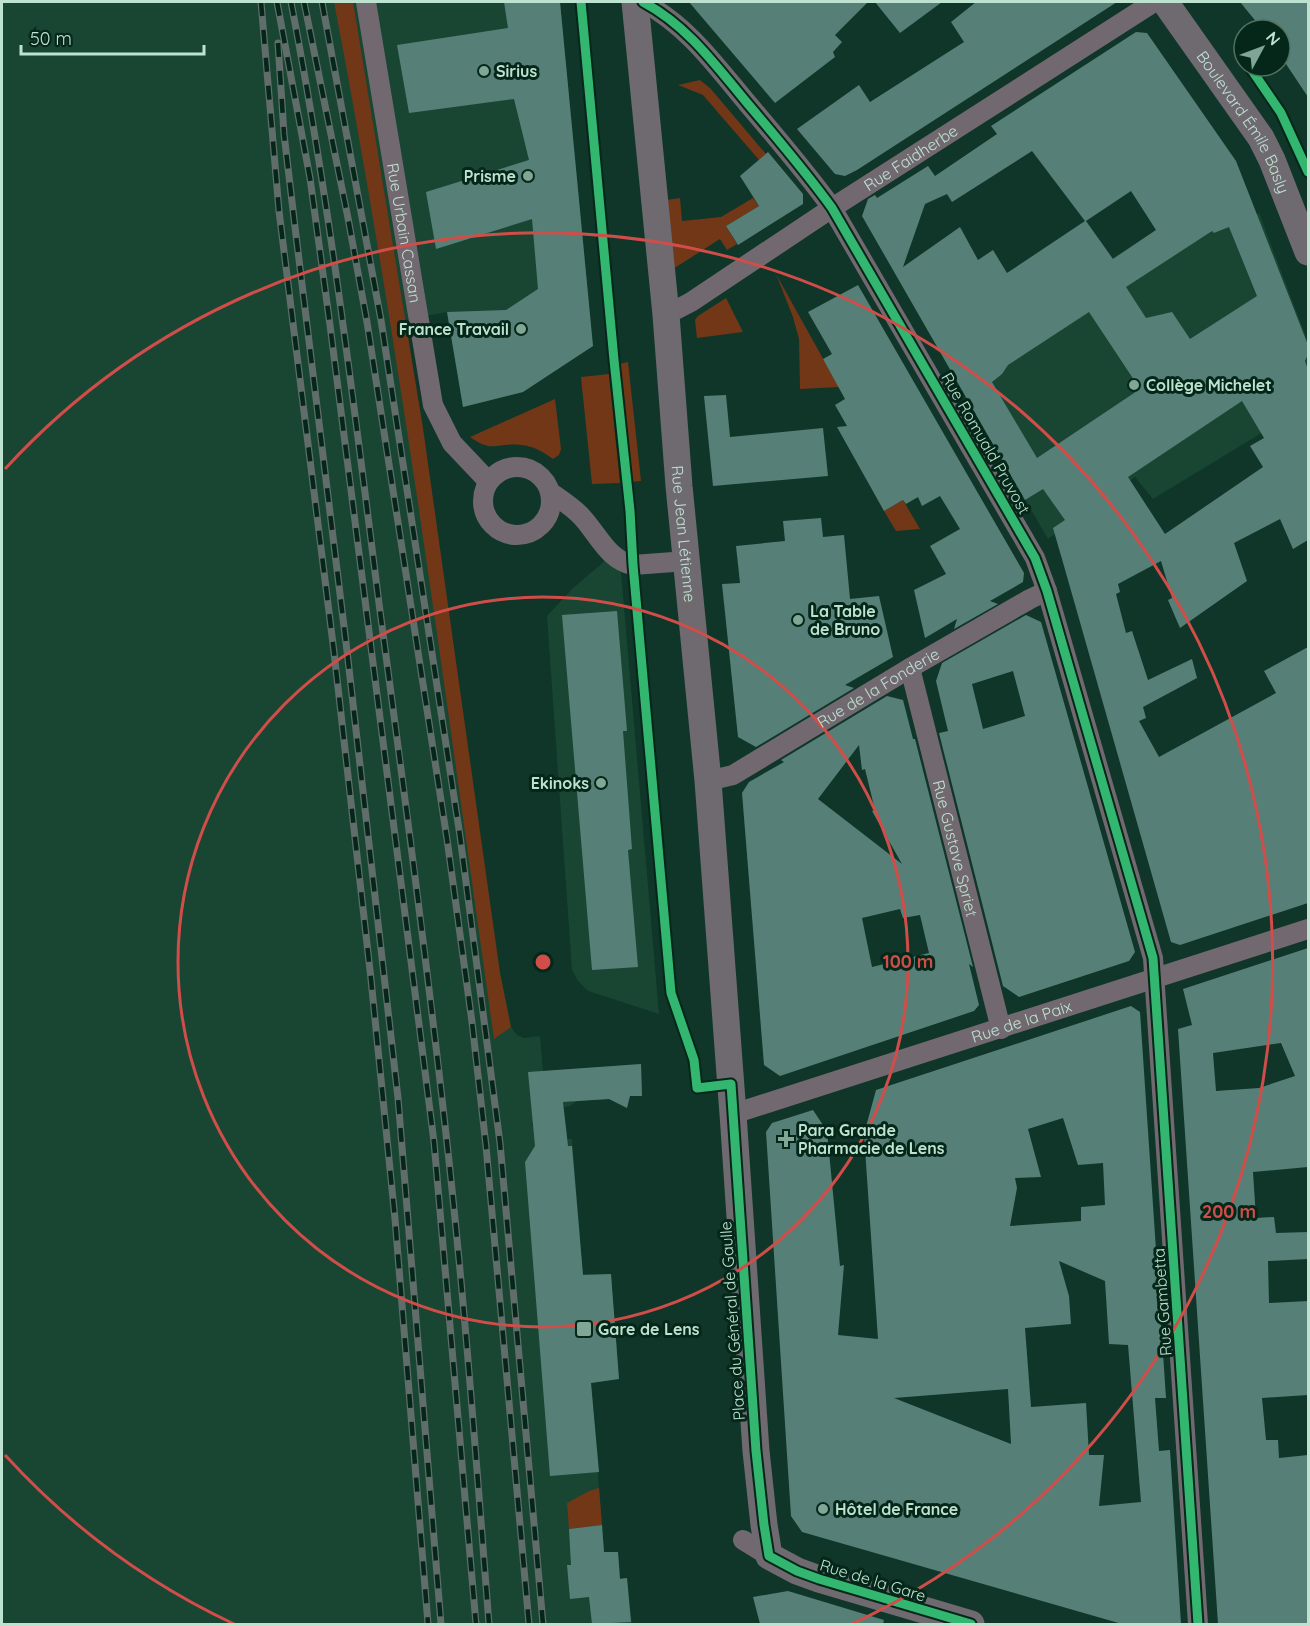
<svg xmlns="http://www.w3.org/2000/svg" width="1310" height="1626" viewBox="0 0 1310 1626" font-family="Quicksand,sans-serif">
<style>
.built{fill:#184633}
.green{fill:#713717}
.building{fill:#568077;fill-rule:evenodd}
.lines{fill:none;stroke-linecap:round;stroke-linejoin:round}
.street{stroke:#726970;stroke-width:20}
.secondary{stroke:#6f6970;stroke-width:27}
.rail-casing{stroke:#606d6a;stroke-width:7}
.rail{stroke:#05271a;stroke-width:4.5;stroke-dasharray:14;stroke-linecap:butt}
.cycleway-casing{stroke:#05271a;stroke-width:13}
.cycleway{stroke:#33b770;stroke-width:9}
.ring{fill:none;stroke:#d14d49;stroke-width:3}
.poi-dot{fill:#80a695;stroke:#05271a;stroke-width:2}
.labels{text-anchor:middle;stroke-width:6;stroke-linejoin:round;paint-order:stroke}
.poi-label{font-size:16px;font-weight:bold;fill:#bde2cf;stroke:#05271a;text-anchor:start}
.street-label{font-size:16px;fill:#bde2cf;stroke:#05271a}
.centre{fill:#d14d49;stroke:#05271a;stroke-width:3}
.ring-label{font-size:18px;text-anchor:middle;font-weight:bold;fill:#d14d49;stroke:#05271a;stroke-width:6;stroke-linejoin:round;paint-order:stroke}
</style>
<rect width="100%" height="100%" fill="#0f3629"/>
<g class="built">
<path d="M2,2H560L593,346L523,392L463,407L447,312L405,320L500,973L511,1027L517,1035L524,1038L540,1036L544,1084L548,1071L641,1064L642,1096H630L625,1106L609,1099L577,1101L570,1106L565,1107L560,1103L532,1123L533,1127L566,1125L567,1139H572L583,1274H611L619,1379L591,1383L604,1552H618L620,1578H627L632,1624H2Z"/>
<path d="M1198,203L1215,233L1259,213L1308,342V405L1153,499L1135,477L1048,539L947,365Z"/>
<path d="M619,549L659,1014L588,991L578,981L572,970L547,616L573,588Z"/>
</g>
<g class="green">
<path d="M334,2H353L423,428L500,973L511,1027L494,1039C445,693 400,345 334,2Z"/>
<path d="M700,80L710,88L766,154L759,160L703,95L678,85Z"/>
<path d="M680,198L682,221L721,217L753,198L759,206L726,226L737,244L727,250L720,239L673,269L667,200Z"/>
<path d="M776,274L836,382L839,387L800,389L799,339L793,317Z"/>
<path d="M726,298L743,332L697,338L695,320L698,316Z"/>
<path d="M628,362L641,481L631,482L619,364Z"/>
<path d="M609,374L620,483L592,484L581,377Z"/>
<path d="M555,399L561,449L559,455L553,459C543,452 534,446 521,445C498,442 493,454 470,437Z"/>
<path d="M903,500L920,529L896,531L884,511Z"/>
<path d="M599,1488L602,1525L569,1529L567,1503L589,1491Z"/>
</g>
<g class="building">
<path d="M504,2H560L593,346L523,392L463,407L447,312L506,310L538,289L532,219L436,249L426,192L529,160L514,99L409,113L397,45L508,28Z"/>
<path d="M689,2H868L835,35L842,42L833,52L835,57L775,103Z"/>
<path d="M875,2H942L900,33Z"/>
<path d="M976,2H1117L857,170L845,176L835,174L797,129L859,85L870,102L964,42L951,22Z"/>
<path d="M1240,2H1308V97L1280,55V30H1263Z"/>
<path d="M1136,32L1147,33L1236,161L1308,345V354L1305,361L1308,370V540L1293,549L1280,519L1234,543L1247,581L1180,628L1168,600L1172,598L1161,561L1118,584L1120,592L1116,594L1126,633L1132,631L1148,680L1192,659L1197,678L1143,707L1146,718L1139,721L1159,757L1276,693L1264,671L1308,647V903L1180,945L1171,942L1064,566L1053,528L1065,520L1043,489L1025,500L862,216L868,199L875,195L877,198L928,166L935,176L997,134L991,126ZM1032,151L1085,221L1007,273L993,250L978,260L960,227L903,267L925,204L947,194L952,202ZM1131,191L1156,230L1113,259L1086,221ZM1229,227L1257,296L1190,339L1172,312L1146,318L1126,287L1212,231L1214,233ZM1089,312L1140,389L1037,458L992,382L1002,374L1008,365ZM1242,401L1264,438L1250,446L1263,467L1165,534L1128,477Z"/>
<path d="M768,152L803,194V204L738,245L726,226L759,206L740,176Z"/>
<path d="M858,285L1024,573L1023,582L990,601L998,604L954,629L957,619L925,638L914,590L946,574L930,546L960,529L940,496L922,506L918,497L906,504L903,500L884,511L837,427L847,426L835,405L845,399L823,359L832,354L808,312Z"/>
<path d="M726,395L730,437L823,428L828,476L713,486L704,396Z"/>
<path d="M821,518L823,537L844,535L850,599L879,596L893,657L845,685L854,688L756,747L738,737L722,584L740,583L736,546L785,541L783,521Z"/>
<path d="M617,611L627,731H623L632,849L628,850L638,967L592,970L562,615Z"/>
<path d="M1026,615L1041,622L1135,952L1129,961L1019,997L1003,986L939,733L948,731L936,681L942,663ZM1013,671L1025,716L983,729L972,684Z"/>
<path d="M887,696L903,700L913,739H915L973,967L969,964L979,1005L974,1011L780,1076L764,1065L742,793L749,782L784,762L781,760ZM859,745L862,770L865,769L875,810L872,811L902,864L818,799ZM900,909L903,918L920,915L929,953L872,967L862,918Z"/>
<path d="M1308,948V1167L1253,1172L1256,1218L1274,1217L1276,1233L1308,1232V1259L1268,1261L1269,1303L1308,1301V1395L1262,1398L1266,1440H1278L1279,1458L1308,1455V1624H1218L1178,1029L1192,1025L1183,989ZM1281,1043L1295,1076L1259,1088L1216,1091L1213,1053Z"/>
<path d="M1131,1006L1140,1012L1166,1398H1155L1159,1451L1170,1450L1181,1624H1122L802,1532L791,1516L766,1132L772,1123L813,1110L827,1131L840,1266L844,1265L838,1335L878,1339L864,1134L876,1090ZM1063,1118L1078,1165L1103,1163L1105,1205L1081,1207V1221L1010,1226L1017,1188L1015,1178L1041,1177L1028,1129ZM1059,1261L1105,1281L1109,1344L1128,1345L1141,1502L1099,1506L1104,1455H1089L1086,1403L1031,1407L1025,1328L1071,1324L1069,1296ZM1008,1389L1011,1444L894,1398Z"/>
<path d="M641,1064L642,1096H630L627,1108L609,1099L563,1102L568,1146H572L583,1275L611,1274L619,1379L591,1383L599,1472L550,1476L525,1162L535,1146L528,1072Z"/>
<path d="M602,1525L604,1552H618L620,1579L627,1578L631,1622L592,1624L589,1597L570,1599L567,1565H571L569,1529Z"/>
<path d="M788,1591L884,1620L883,1624H760L753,1597Z"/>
</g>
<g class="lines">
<g class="street">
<path id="s1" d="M366,2L433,405L452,443L488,481"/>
<path d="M643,2C688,26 716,66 748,104C777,138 806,172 832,208L1035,558L1047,591L1153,958L1198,1624"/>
<path id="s2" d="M666,315L691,302L832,208L1154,2"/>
<circle cx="517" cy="501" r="34"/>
<path d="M550,492C560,499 571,506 580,515C597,532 607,560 633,565L687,561"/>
<path id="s3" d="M910,668L1001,1029"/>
<path id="s4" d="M708,781L733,775L910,668L1030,599L1047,591"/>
<path id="s5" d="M733,1114L1308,929"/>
<path d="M743,1540L769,1556"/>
</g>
<g class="secondary">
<path id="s6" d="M635,2L666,315L679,486L708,781L733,1114L756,1451L764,1525L769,1556L797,1571L819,1579L971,1624"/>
<path id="s7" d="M1165,2L1261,138L1272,160L1308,252"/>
</g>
<defs>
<g id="rail">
<path d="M261,2L279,211L334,652L371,979L395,1219L428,1624"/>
<path d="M277,2L310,178L330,325L434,1142L476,1624"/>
<path d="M291,2C330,203 354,407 380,611C403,782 426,954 445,1125C464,1291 476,1458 489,1624"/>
<path d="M304,2L348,218L367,322L447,839L472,1022L486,1146L529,1624"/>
<path d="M322,2L381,320L460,836L500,1143L543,1624"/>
<path d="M278,43L284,134L295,227L347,651L398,1098L441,1624"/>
</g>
</defs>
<use href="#rail" class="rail-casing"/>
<use href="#rail" class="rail"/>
<defs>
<g id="cycleway">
<path d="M581,2L614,360L630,511L633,565L671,993L694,1060L697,1088L731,1084L756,1451L764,1525L769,1556L797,1571L819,1579L971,1624"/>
<path d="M643,2C688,26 716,66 748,104C777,138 806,172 832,208L1035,558L1047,591L1153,958L1198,1624"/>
<path d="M1249,66L1281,113L1308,172"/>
</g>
</defs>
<use href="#cycleway" class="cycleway-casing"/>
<use href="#cycleway" class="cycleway"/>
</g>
<g class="ring">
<circle cx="543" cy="962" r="365"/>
<path d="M234 1624A730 730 0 0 1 5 1455M5 469A730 730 0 1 1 852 1624"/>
</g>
<g class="poi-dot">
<circle cx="484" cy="71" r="6"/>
<circle cx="528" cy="176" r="6"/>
<circle cx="521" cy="329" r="6"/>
<circle cx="1134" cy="385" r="6"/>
<circle cx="798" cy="620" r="6"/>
<circle cx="601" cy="783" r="6"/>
<path d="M783 1130h6v6h6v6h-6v6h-6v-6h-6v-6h6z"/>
<rect x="576" y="1321" width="16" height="16" rx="3"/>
<circle cx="823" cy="1509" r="6"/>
</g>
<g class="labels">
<g class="poi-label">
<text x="496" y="77">Sirius</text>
<text x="516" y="182" text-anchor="end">Prisme</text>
<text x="509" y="335" text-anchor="end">France Travail</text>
<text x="1146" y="391">Collège Michelet</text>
<text x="810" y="617">La Table<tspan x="810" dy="18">de Bruno</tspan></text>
<text x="589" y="789" text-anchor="end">Ekinoks</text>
<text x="798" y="1136">Para Grande<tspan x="798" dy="18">Pharmacie de Lens</tspan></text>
<text x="598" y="1335">Gare de Lens</text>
<text x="835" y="1515">Hôtel de France</text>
</g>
<g class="street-label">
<text dy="6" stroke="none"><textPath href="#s7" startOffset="144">Boulevard Émile Basly</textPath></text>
<text dy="6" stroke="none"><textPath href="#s2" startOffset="291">Rue Faidherbe</textPath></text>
<text dy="6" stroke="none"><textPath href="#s1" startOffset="234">Rue Urbain Cassan</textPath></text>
<text transform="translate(986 443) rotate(60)" y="6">Rue Romuald Pruvost</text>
<text dy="6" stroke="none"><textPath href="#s6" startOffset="534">Rue Jean Létienne</textPath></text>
<text dy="6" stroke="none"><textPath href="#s4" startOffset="195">Rue de la Fonderie</textPath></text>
<text dy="6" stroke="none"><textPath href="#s3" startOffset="186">Rue Gustave Spriet</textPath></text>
<text dy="6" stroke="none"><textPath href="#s5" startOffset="303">Rue de la Paix</textPath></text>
<text transform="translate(1162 1302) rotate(-94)" y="6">Rue Gambetta</text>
<text transform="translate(732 1321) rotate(-94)" y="6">Place du Général de Gaulle</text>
<text transform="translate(873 1580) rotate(17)" y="6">Rue de la Gare</text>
</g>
</g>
<circle cx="543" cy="962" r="9" class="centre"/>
<g class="ring-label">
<text x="908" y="968">100 m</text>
<text x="1229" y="1218">200 m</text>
</g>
<rect width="1310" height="1626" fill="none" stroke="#bde2cf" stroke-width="6"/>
<g transform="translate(1262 48) rotate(49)"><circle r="28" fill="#05271a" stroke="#4f7262" stroke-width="1.5"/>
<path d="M0-4.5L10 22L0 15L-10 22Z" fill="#80a695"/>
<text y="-9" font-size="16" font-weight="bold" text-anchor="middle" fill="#bde2cf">N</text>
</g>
<path d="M21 45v9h183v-9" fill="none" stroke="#bde2cf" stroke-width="3"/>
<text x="30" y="45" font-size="18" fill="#bde2cf" stroke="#05271a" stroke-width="4.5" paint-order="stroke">50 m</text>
</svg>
